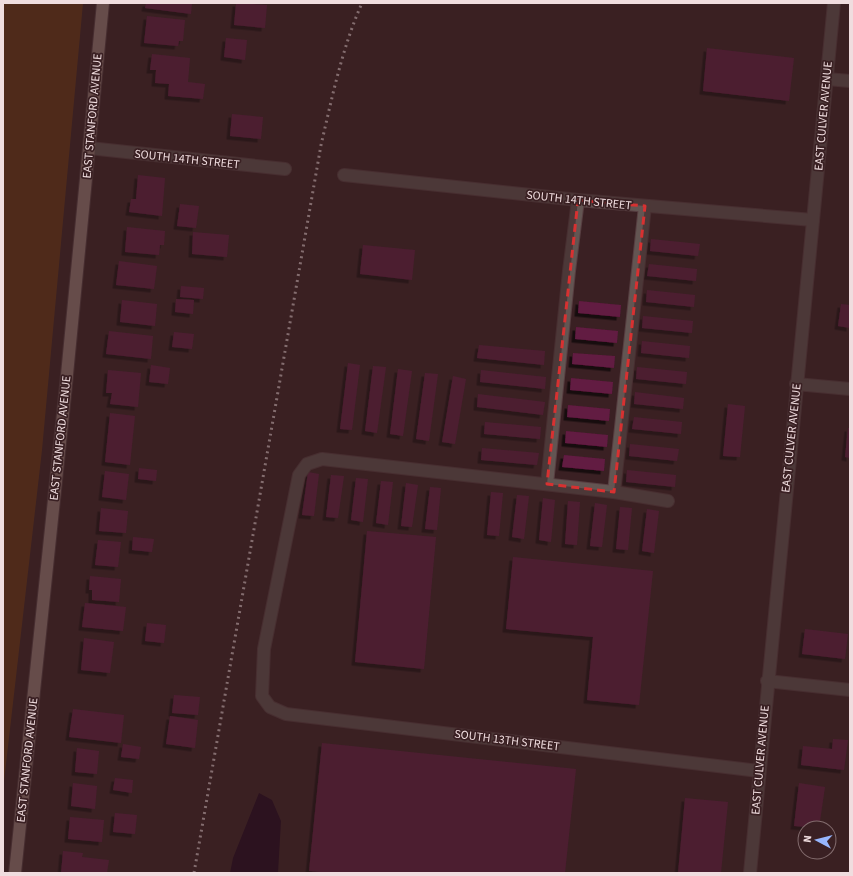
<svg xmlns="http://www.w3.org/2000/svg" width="853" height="876" viewBox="0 0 853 876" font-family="'Source Sans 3',sans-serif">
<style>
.green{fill:#693711}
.water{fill:#1c011b}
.building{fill:#621a42;filter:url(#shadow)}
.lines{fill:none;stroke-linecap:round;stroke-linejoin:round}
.minor-casing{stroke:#573e41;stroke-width:14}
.major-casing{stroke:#573e41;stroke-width:14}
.minor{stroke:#635552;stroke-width:12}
.major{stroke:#9c817b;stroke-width:12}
.rail{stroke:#ddcacc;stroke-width:3;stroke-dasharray:2 4;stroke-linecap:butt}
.marked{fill:none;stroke:#d73131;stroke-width:3;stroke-dasharray:8 5;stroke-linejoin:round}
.labels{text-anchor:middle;stroke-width:3.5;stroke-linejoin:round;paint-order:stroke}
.street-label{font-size:12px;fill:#f0dddf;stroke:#3a2023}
</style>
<defs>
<filter id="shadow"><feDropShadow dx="-3.5" dy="3.5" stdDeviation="0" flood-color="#0009"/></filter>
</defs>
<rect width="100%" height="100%" fill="#3a2023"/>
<path class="green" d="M3,3H83L42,450L3,790Z"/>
<path class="water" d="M259,793L272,800L281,821L278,873H230L233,858Z"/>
<g class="building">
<path d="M146,3H192L191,14L145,8Z"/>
<path d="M236,3L267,5L265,28L234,25Z"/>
<path d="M147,16L185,20L183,41H179L178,46L144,43Z"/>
<path d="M226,38L247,40L245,60L224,57Z"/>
<path d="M707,48L794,58L789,101L703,91Z"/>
<path d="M152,54L190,58L188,82L205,84L203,99L168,96L169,84L155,83L156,70H150Z"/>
<path d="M232,114L263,117L261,139L230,136Z"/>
<path d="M138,175L165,178L162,216L129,212L131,199H136Z"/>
<path d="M180,204L199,206L196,228L177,226Z"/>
<path d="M127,227L165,231L164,245H160L159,255L125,252Z"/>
<path d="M193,232L229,235L227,257L192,254Z"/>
<path d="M651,239L700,244L698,256L650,251Z"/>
<path d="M363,245L415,250L412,280L360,274Z"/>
<path d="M119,261L157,266L154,289L116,285Z"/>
<path d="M649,264L697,269L696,281L647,276Z"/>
<path d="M181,286L204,288L203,299L180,297Z"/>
<path d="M647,290L695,295L694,307L646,302Z"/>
<path d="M176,299L194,300L193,314L175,312Z"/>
<path d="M122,300L157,304L155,326L120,322Z"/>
<path d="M579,301L621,305L620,317L578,313Z"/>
<path d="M841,304L850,305V328L838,326Z"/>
<path d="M643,316L693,321L692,333L642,328Z"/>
<path d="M576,327L618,331L617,343L575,339Z"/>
<path d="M109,331L153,336L151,359L106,354Z"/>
<path d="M174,332L194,334L192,349L172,347Z"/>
<path d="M642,341L690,346L689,358L641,353Z"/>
<path d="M479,345L545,351L544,365L477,358Z"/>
<path d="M573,353L615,356L614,368L572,364Z"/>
<path d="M348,363L360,365L352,430L340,429Z"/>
<path d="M151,365L170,368L168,384L149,382Z"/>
<path d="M373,366L386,367L377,433L365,431Z"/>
<path d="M637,367L687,372L686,384L636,379Z"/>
<path d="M398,369L412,371L403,436L390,434Z"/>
<path d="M108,370L141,373L138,407L110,404L112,393H106Z"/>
<path d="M481,370L546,377L545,389L480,382Z"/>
<path d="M425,373L438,374L429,441L416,439Z"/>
<path d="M453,376L466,379L455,444L442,442Z"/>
<path d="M571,378L613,382L612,394L570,390Z"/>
<path d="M635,392L684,398L683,409L634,404Z"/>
<path d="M478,394L545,402L543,415L477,407Z"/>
<path d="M728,404L745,406L740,457L723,456Z"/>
<path d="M568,405L610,409L609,421L567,417Z"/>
<path d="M110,413L135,416L130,465L105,462Z"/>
<path d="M634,417L682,422L681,434L632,429Z"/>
<path d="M485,422L541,427L540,439L484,434Z"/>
<path d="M848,428H850V458L845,457Z"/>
<path d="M566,431L608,435L607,447L565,443Z"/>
<path d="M630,444L679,449L677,461L629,456Z"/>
<path d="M482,448L539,453L537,465L481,460Z"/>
<path d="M564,455L605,459L604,471L562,467Z"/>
<path d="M139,468L157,470L156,481L138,479Z"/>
<path d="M627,470L676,475L675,487L626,482Z"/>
<path d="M105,471L129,474L126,500L102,497Z"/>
<path d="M308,472L319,474L314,516L302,515Z"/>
<path d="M331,475L344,476L338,518L326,517Z"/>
<path d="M356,478L368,479L363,522L351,520Z"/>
<path d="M381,481L393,482L388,525L376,523Z"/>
<path d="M406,483L418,485L412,527L401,526Z"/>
<path d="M430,487L441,488L437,530L425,529Z"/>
<path d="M491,492L503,493L499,536L487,535Z"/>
<path d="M517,495L529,496L524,539L512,537Z"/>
<path d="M543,498L555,500L551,542L539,540Z"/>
<path d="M568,501L580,502L577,545L565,544Z"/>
<path d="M595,503L607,505L602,547L590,546Z"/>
<path d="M620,507L632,508L628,550L616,549Z"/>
<path d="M101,508L128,511L126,533L99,531Z"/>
<path d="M647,509L659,511L654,553L642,551Z"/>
<path d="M367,531L436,537L424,669L355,662Z"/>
<path d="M133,537L154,539L152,552L132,550Z"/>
<path d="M98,540L121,542L118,567L95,565Z"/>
<path d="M513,557L653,571L639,705L587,700L593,637L506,629Z"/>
<path d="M90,576L121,579L119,602L92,600V590H89Z"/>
<path d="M85,603L126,607L123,631L82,627Z"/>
<path d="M147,623L166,625L164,643L145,641Z"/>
<path d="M805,629L848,634L845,659L802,654Z"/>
<path d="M84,638L114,642L110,673L81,670Z"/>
<path d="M174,695L200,697L198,715L172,713Z"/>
<path d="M73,709L124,715L121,743L69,737Z"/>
<path d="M170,716L198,720L195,748L166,744Z"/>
<path d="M833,739L848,740L844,770L801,765L803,746L832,749Z"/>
<path d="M322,743L576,769L565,873H331L309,871Z"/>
<path d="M123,744L141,747L139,759L121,757Z"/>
<path d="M77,748L99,751L97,774L75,772Z"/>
<path d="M115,778L133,780L132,793L113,790Z"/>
<path d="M73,783L97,786L95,809L71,806Z"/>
<path d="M799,783L825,787L819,828L794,826Z"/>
<path d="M685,798L728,802L721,873H678Z"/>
<path d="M115,813L137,815L135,834L113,832Z"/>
<path d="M70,817L104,820L102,842L68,839Z"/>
<path d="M63,851L83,853L82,857L109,860L107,873H61Z"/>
</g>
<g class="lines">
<defs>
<g id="minor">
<path d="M827,79L850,81"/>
<path d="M89,148L285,169"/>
<path d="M344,175L578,200L813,220"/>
<path d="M796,384L850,389"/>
<path d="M547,484L569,271L578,200"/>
<path d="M614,492L645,206"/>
<path d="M668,501L614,492L322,459L307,464L299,475L264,649L262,696L270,707L286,714L759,771"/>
<path d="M767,681L850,690"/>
<path d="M750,873L834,3"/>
</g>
<path id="major" d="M15,873L66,385L103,3"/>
</defs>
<use href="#minor" class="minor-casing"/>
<use href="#major" class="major-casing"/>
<use href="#minor" class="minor"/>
<use href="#major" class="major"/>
<path class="rail" d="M194,873L321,145C332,98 342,48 362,3"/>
</g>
<path d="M0 0H853V876H0ZM578,200L645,206L614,492L547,484Z" fill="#3a2023" fill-opacity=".55" fill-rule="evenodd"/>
<path class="marked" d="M578,200L645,206L614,492L547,484Z"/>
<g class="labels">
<g class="street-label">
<text transform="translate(92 116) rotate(-85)" y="4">EAST STANFORD AVENUE</text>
<text transform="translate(823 116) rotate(-85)" y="4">EAST CULVER AVENUE</text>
<text transform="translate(187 159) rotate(6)" y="4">SOUTH 14TH STREET</text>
<text transform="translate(579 200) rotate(6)" y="4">SOUTH 14TH STREET</text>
<text transform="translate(60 438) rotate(-84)" y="4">EAST STANFORD AVENUE</text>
<text transform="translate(791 438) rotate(-84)" y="4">EAST CULVER AVENUE</text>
<text transform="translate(507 740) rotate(7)" y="4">SOUTH 13TH STREET</text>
<text transform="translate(27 760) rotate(-84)" y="4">EAST STANFORD AVENUE</text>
<text transform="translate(760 760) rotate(-85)" y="4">EAST CULVER AVENUE</text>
</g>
</g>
<rect width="853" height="876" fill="none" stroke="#f0dddf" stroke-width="8"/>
<g transform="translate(817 840) rotate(277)"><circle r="19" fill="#3a2023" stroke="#836c6e"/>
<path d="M0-3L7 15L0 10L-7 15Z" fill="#97b6fd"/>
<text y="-6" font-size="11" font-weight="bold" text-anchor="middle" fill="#f0dddf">N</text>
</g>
</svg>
